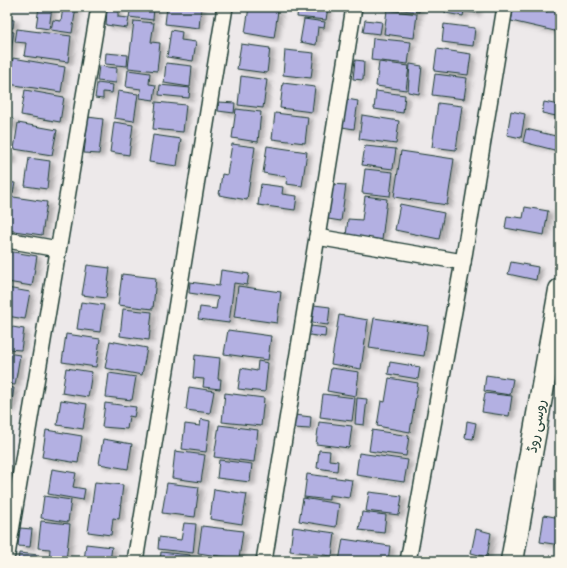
<svg xmlns="http://www.w3.org/2000/svg" width="567" height="568" viewBox="0 0 567 568" font-family="Dekko,'Playpen Sans Arabic',sans-serif">
<style>
.building{fill:#b3b0e2;stroke:#1f3d34;filter:url(#shadow)}
.lines{fill:none;stroke-linecap:round;stroke-linejoin:round}
.minor-casing{stroke:#1f3d34;stroke-width:18}
.secondary-casing{stroke:#1f3d34;stroke-width:25}
.minor{stroke:#fbf7ec;stroke-width:15}
.secondary{stroke:#fbf7ec;stroke-width:22}
.labels{text-anchor:middle;stroke-width:3;stroke-linejoin:round;paint-order:stroke}
.street-label{font-size:14px;fill:#1f3d34;stroke:#fbf7ec}
</style>
<defs>
<filter id="shadow"><feDropShadow dx="4.5" dy="2.5" stdDeviation="2" flood-color="#0004"/></filter>
</defs>
<rect width="100%" height="100%" fill="#ede9ea"/>
<filter id="ink" filterUnits="userSpaceOnUse"><feTurbulence type="fractalNoise" baseFrequency=".025" numOctaves="2"/><feDisplacementMap in="SourceGraphic" scale="8" xChannelSelector="R" yChannelSelector="G"/><feConvolveMatrix kernelMatrix="1 2 1 2 8 2 1 2 1" color-interpolation-filters="sRGB"/></filter>
<g filter="url(#ink)">
<g class="building">
<path d="M39,7H52L49,29L36,27Z"/>
<path d="M63,7H76L72,33L51,30L53,20L61,21Z"/>
<path d="M131,7H154L153,20L129,17Z"/>
<path d="M167,7H201L199,28L165,24Z"/>
<path d="M249,7L278,11L274,38L245,33Z"/>
<path d="M298,7H328L326,20L297,17Z"/>
<path d="M378,7H419V12Z"/>
<path d="M446,7H477L476,13L464,11L463,16L445,13Z"/>
<path d="M514,7H525L547,12L548,7H560V26L559,32L511,21Z"/>
<path d="M107,9L118,10V17L129,18L127,28L106,25Z"/>
<path d="M387,10L417,14L414,38L384,34Z"/>
<path d="M7,19L14,20L13,28H7Z"/>
<path d="M304,19L325,22L324,28L318,27L316,45L300,42Z"/>
<path d="M365,20L382,22L380,34L363,32Z"/>
<path d="M134,21L154,23L151,42L160,43L157,71L128,68Z"/>
<path d="M444,24L475,28L473,46L442,42Z"/>
<path d="M17,29L71,36L68,62L24,56L26,43L15,42Z"/>
<path d="M171,30L182,32L181,40L196,42L193,61L167,57Z"/>
<path d="M7,31L14,32L10,56L7,55Z"/>
<path d="M373,38L411,42L408,64L371,60Z"/>
<path d="M241,44L270,48L267,73L237,69Z"/>
<path d="M437,49L471,54L468,75L434,71Z"/>
<path d="M285,50L314,53L311,78L283,75Z"/>
<path d="M106,53L128,55L127,66L105,64Z"/>
<path d="M13,58L65,67L61,92L8,84Z"/>
<path d="M355,60L364,61L363,80L353,79Z"/>
<path d="M379,62L409,66L406,90L376,86Z"/>
<path d="M166,63L192,66L190,87L164,83Z"/>
<path d="M410,64L422,66L419,94L408,92Z"/>
<path d="M99,66L117,68L116,83L97,81Z"/>
<path d="M128,70L150,73L149,84L156,85L154,100L140,98L141,89L126,87Z"/>
<path d="M435,74L467,78L464,99L432,95Z"/>
<path d="M241,76L267,80L263,108L238,105Z"/>
<path d="M97,83L113,85L112,93L103,92V99L95,98Z"/>
<path d="M283,83L315,87L312,112L280,108Z"/>
<path d="M160,85L190,88L189,98L159,95Z"/>
<path d="M25,90L64,97L60,122L21,115Z"/>
<path d="M118,91L138,94L134,121L114,118Z"/>
<path d="M376,91L405,95L403,113L374,109Z"/>
<path d="M560,97V129L554,128L556,116L542,113L544,102L559,105Z"/>
<path d="M347,99L358,101L354,129L342,127Z"/>
<path d="M156,102L186,105L183,132L153,129Z"/>
<path d="M219,102L235,103L234,113L218,111Z"/>
<path d="M438,103L462,106L456,150L432,147Z"/>
<path d="M236,109L261,112L258,142L232,138Z"/>
<path d="M511,111L525,114L521,138L507,135Z"/>
<path d="M275,113L308,117L305,143L272,139Z"/>
<path d="M362,115L399,121L396,144L359,139Z"/>
<path d="M88,117L103,119L99,154L84,153Z"/>
<path d="M7,119H13L12,128L9,127L7,140Z"/>
<path d="M114,122L133,125L129,155L110,152Z"/>
<path d="M18,123L57,130L52,155L14,149Z"/>
<path d="M526,129L560,137L558,151L523,142Z"/>
<path d="M153,135L181,139L177,166L149,162Z"/>
<path d="M232,144L255,147L247,200L219,195L222,174L227,175Z"/>
<path d="M267,146L307,152L302,186L286,184L287,177L263,173Z"/>
<path d="M365,146L396,149L393,169L362,165Z"/>
<path d="M401,151L454,159L447,205L394,197Z"/>
<path d="M7,153H12L11,162L7,161Z"/>
<path d="M29,158L50,161L47,189L25,186Z"/>
<path d="M365,169L393,172L390,196L362,193Z"/>
<path d="M7,182L15,183L13,193L7,192Z"/>
<path d="M261,184L283,187L282,194L297,196L295,210L258,205Z"/>
<path d="M332,184L346,185L341,221L328,219Z"/>
<path d="M7,196L47,202L42,235L7,230Z"/>
<path d="M365,196L387,199L382,240L346,235L348,219L362,220Z"/>
<path d="M400,204L444,213L439,239L395,230Z"/>
<path d="M525,207L548,211L544,235L505,228L507,216L523,218Z"/>
<path d="M7,251L37,256L32,286L7,282Z"/>
<path d="M511,262L538,267L536,280L508,274Z"/>
<path d="M87,265L110,268L106,298L82,295Z"/>
<path d="M221,270L249,274L247,285L234,283L229,323L198,319L200,307L216,309L218,297L189,293L190,282L219,286Z"/>
<path d="M122,274L156,278L153,309L118,305Z"/>
<path d="M238,286L281,292L277,323L234,317Z"/>
<path d="M7,288L30,292L25,319L7,316Z"/>
<path d="M81,302L104,305L100,332L77,329Z"/>
<path d="M314,305L330,307L328,325L312,323Z"/>
<path d="M123,309L152,312L149,340L120,336Z"/>
<path d="M339,315L368,320L361,369L331,364Z"/>
<path d="M374,318L428,326L424,356L369,348Z"/>
<path d="M7,326L24,329L21,350L7,349Z"/>
<path d="M311,326L326,328L325,337L309,335Z"/>
<path d="M228,330L271,336L268,360L224,354Z"/>
<path d="M66,334L100,339L96,367L62,362Z"/>
<path d="M110,341L147,348L142,375L105,368Z"/>
<path d="M7,353L20,355L15,385L7,384Z"/>
<path d="M195,355L220,358L218,379H221L220,389L203,387L204,379L193,378Z"/>
<path d="M258,361L268,363L265,392L238,389L241,368L257,371Z"/>
<path d="M390,362L420,367L418,379L388,374Z"/>
<path d="M66,368L92,372L88,397L62,393Z"/>
<path d="M331,368L359,372L356,396L327,391Z"/>
<path d="M109,373L136,377L132,400L106,397Z"/>
<path d="M486,375L513,379L510,395L484,391Z"/>
<path d="M389,378L418,383L410,432L377,426L381,401L385,402Z"/>
<path d="M7,387L14,388L11,409L7,408Z"/>
<path d="M189,387L214,391L210,413L186,410Z"/>
<path d="M225,393L264,398L261,426L222,422Z"/>
<path d="M485,393L512,396L509,416L482,412Z"/>
<path d="M323,394L355,398L352,421L320,417Z"/>
<path d="M357,398L367,399L364,425L355,424Z"/>
<path d="M61,400L87,404L83,429L57,425Z"/>
<path d="M105,403L136,407L134,417L129,416L127,429L102,427Z"/>
<path d="M295,415L311,417L310,429L293,428Z"/>
<path d="M201,419L210,421L206,452L182,449L185,424L200,426Z"/>
<path d="M467,421L476,423L473,439L465,438Z"/>
<path d="M319,422L352,426L349,448L316,444Z"/>
<path d="M219,425L258,430L254,462L214,457Z"/>
<path d="M46,430L82,436L78,463L42,457Z"/>
<path d="M372,430L409,436L406,456L369,451Z"/>
<path d="M103,439L132,444L128,469L99,464Z"/>
<path d="M319,450L330,451L329,460L338,461L337,471L317,468Z"/>
<path d="M175,451L205,455L201,482L172,478Z"/>
<path d="M359,453L408,460L404,482L356,475Z"/>
<path d="M219,460L252,464L250,482L217,478Z"/>
<path d="M52,469L76,473L73,487L85,489L83,500L48,494Z"/>
<path d="M307,474L352,480L349,498L329,495V500L304,497Z"/>
<path d="M95,482L123,485L119,519L113,518L111,535L88,532Z"/>
<path d="M167,483L199,487L195,517L162,513Z"/>
<path d="M214,489L247,494L242,524L210,519Z"/>
<path d="M369,492L402,496L399,515L366,511Z"/>
<path d="M44,496L71,500L68,522L41,518Z"/>
<path d="M303,498L339,504L336,527L299,521Z"/>
<path d="M362,512L386,515L384,533L359,530Z"/>
<path d="M544,515L560,518V545L540,542Z"/>
<path d="M41,521L70,524L66,561H49L50,549L38,548Z"/>
<path d="M184,523L196,524L193,553L158,549L159,537L181,540Z"/>
<path d="M202,526L243,531L239,559L198,553Z"/>
<path d="M293,527L335,533L332,556L290,551Z"/>
<path d="M20,528L32,529L30,547L18,546Z"/>
<path d="M476,529L491,533L487,557L471,553Z"/>
<path d="M343,539L390,546L388,561H339Z"/>
<path d="M86,544L112,547L110,561H84Z"/>
<path d="M161,552L190,555L189,561H160Z"/>
<path d="M19,553L39,555L38,561H18Z"/>
<path d="M284,557L322,561H284Z"/>
</g>
<g class="lines">
<defs>
<g id="minor">
<path d="M317,237L463,262"/>
<path d="M7,240L58,249"/>
<path d="M7,555L99,7"/>
<path d="M135,561L225,7"/>
<path d="M264,561L317,237L354,7"/>
<path d="M408,561L463,262L505,7"/>
</g>
<path id="secondary" d="M512,561L560,290"/>
</defs>
<use href="#minor" class="minor-casing"/>
<use href="#secondary" class="secondary-casing"/>
<use href="#minor" class="minor"/>
<use href="#secondary" class="secondary"/>
</g>
</g>
<g class="labels">
<g class="street-label">
<text transform="translate(536 426) rotate(-80)" y="5">روسی روڈ</text>
</g>
</g>
<rect width="567" height="568" fill="none" stroke="#fbf7ec" stroke-width="24"/>
<rect x="12" y="12" width="543" height="544" fill="none" stroke="#1f3d34" stroke-width="1.5" filter="url(#ink)"/>
</svg>
